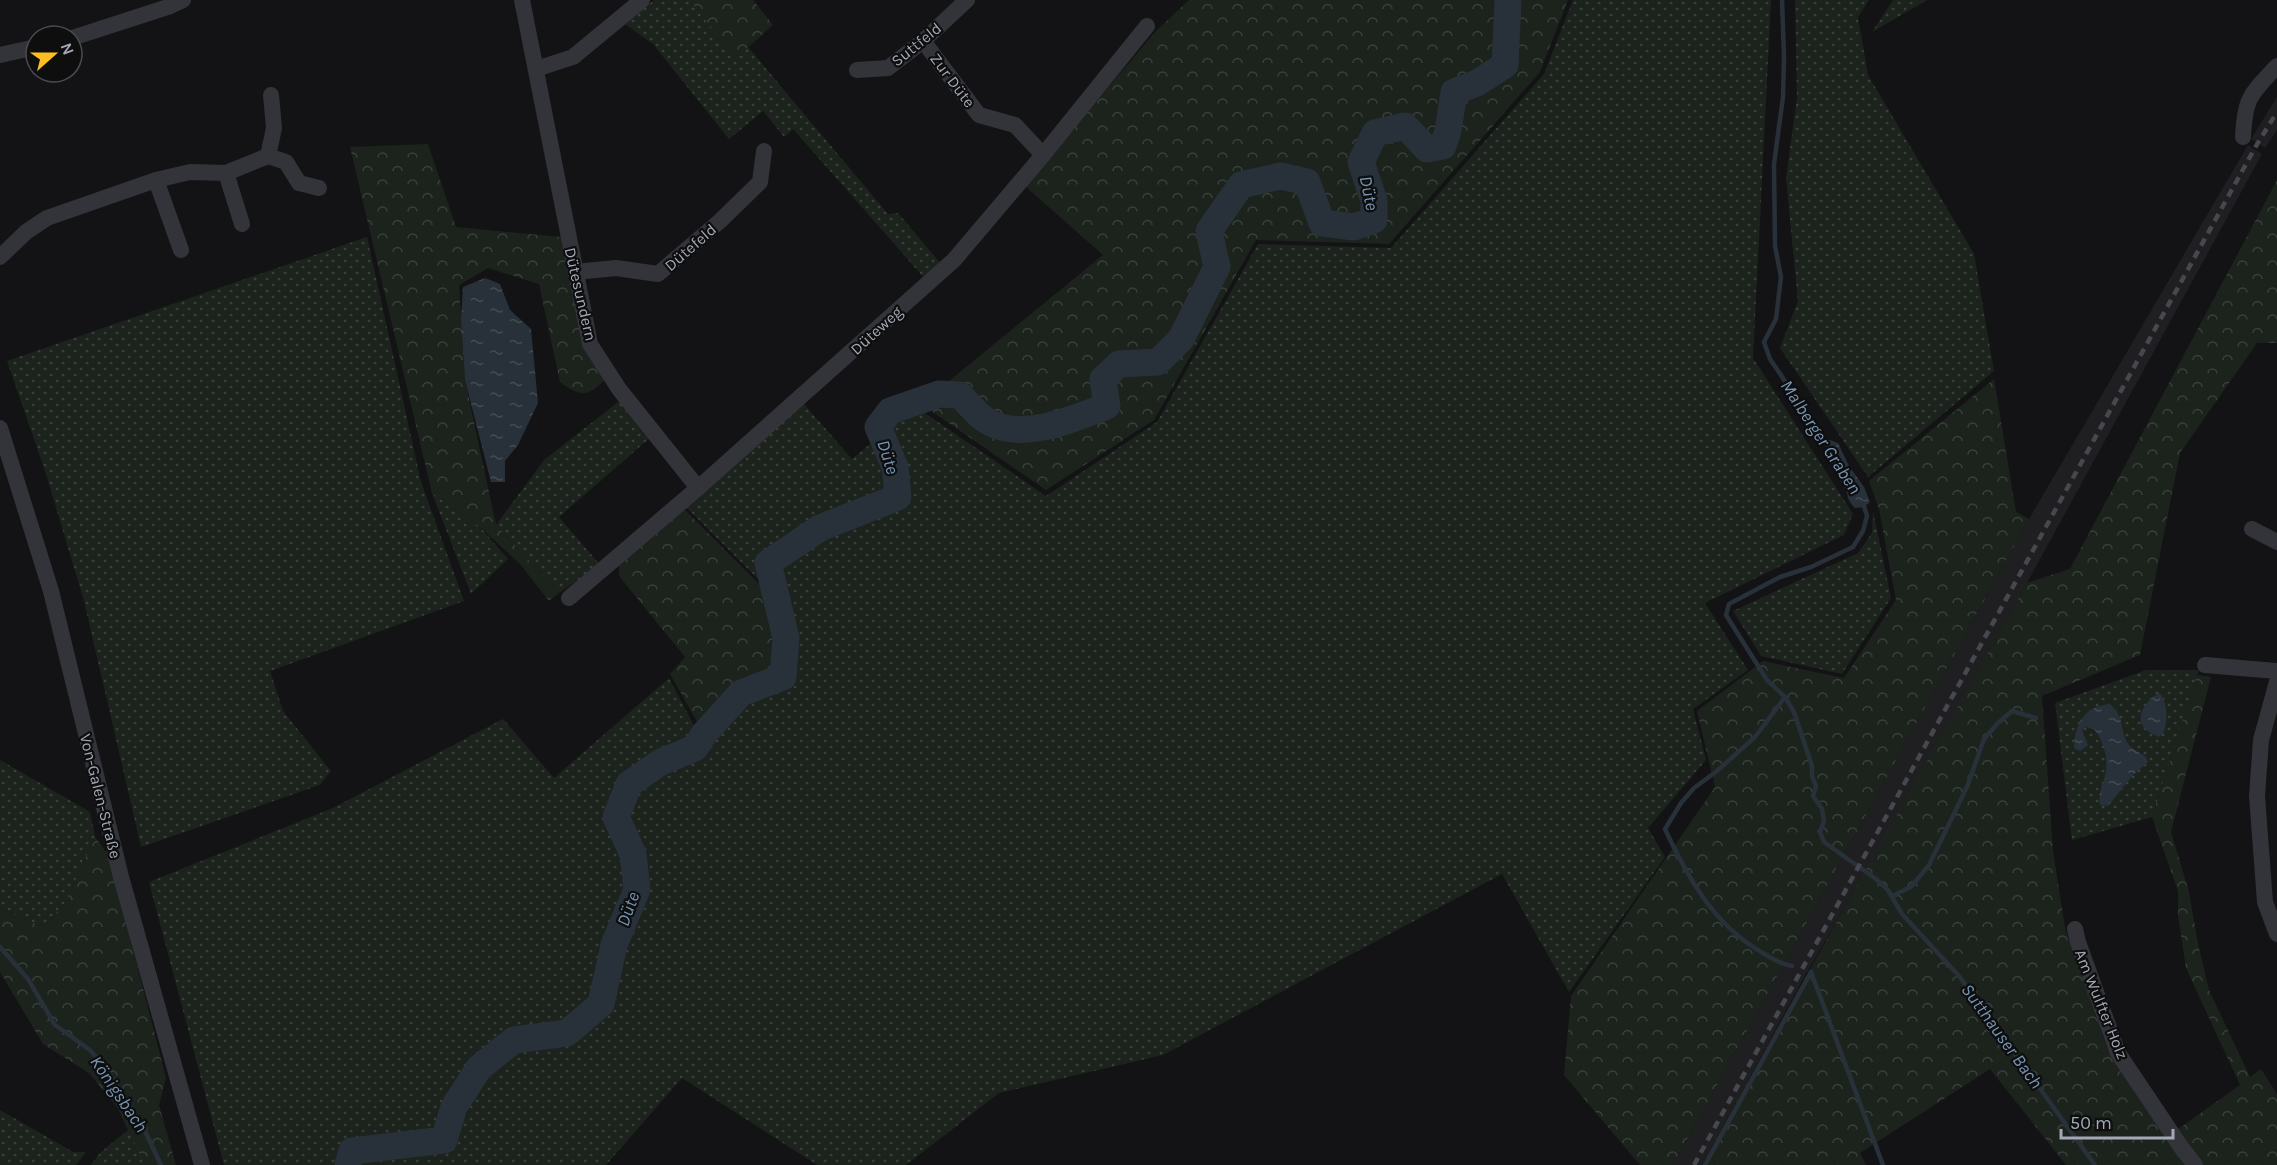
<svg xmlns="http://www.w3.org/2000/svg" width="2277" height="1165" viewBox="0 0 2277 1165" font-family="Karla,sans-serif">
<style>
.built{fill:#1f1f22}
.grass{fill:url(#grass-dots)}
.forest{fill:url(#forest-crowns)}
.water{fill:url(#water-ripples)}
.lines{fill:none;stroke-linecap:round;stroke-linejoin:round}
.stream{stroke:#283139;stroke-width:4.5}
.river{stroke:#283139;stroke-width:27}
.street{stroke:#33343a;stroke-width:16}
.rail{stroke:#46484f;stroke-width:4.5;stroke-dasharray:8 6;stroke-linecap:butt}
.labels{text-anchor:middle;stroke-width:4.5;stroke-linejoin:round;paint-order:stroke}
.street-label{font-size:16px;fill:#a3a8b6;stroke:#0e0e0f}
.water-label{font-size:18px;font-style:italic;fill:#7795b4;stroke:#0e0e0f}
</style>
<defs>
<pattern id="grass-dots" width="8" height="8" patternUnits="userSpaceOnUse" patternTransform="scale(1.5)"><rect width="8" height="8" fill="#1b231c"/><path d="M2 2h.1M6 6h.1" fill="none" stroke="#39403b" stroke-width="1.8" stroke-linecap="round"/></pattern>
<pattern id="forest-crowns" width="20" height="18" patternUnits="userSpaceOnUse" patternTransform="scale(1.5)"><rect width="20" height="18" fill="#1b231c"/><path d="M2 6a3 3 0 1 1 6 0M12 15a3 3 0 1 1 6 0" fill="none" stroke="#39403b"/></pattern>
<pattern id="water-ripples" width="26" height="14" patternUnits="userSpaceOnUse" patternTransform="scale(1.5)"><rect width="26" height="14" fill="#283139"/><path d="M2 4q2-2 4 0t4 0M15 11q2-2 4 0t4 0" fill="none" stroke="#444c53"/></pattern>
</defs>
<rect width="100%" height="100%" fill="#131315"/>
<g class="built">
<path d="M2277,97V130L2265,148L2251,139Z"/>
<path d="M2248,145L2262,154L2027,583L1887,835L1806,974L1702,1165H1673L2029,519Z"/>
</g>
<g class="grass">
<path d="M654,0H689L736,57L748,47L888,214L898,213L942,265L926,280L793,129L784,137L763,111L729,139L653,44L625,24Z"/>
<path d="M1573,0H1771L1753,358L1853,514L1844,535L1705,603L1748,670L1693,709L1706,760L1648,828L1665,857L1569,992L1502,874L1163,1055L999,1093L906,1165H817L682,1078L606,1165H357L358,1159L450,1147L480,1087L517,1049L569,1043L609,1009L624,945L647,894L643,856L626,820L636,789L668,767L703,754L744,698L789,678L795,638L775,566L824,532L906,503L904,464L887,429L916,407L1046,496L1157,422L1258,244L1391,248L1544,74Z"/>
<path d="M1795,0H1869L1858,17L1868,75L1974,254L1994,371L1868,477L1780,348L1798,301L1786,178L1797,97Z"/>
<path d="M1893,0H1927L1872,32Z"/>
<path d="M367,237L421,482L464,601L270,671L283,711L331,771L320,785L141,847L84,601L46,474L7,361Z"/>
<path d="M622,399L651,437L559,517L600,565L559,593L496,525L544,460Z"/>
<path d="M803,403L852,459L875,440L888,471L890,494L814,520L759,560L766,587L686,507Z"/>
<path d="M432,493L480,527L508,559L471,594Z"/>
<path d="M1873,511L1891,598L1842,674L1761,656L1733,611L1858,553L1872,533Z"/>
<path d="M2146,670H2199L2152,817L2072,840L2055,703Z"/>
<path d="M669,678L698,733L690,745L658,754L623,775L604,819L628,874L599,951L588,1005L561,1026L511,1031L472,1061L445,1104L436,1133L348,1140L339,1165H224L149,882L333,808L503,719L554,778Z"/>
<path d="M0,760L90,812L95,837L65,903L43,927L0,908Z"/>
<path d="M0,1110L73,1152H86L76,1165H0Z"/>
<path d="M129,1129L145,1165H91L100,1153Z"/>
</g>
<g class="forest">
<path d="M689,0H753L773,25L736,58Z"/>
<path d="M1189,0H1568L1540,72L1389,244L1256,240L1154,420L1046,490L921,404L1103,255L1025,186L1156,31Z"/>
<path d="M428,144L456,227L561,237L606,379C586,397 583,398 560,382L539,284L488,268L459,285L465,380L496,525L559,593L549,601L520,564L480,527L432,493L350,147Z"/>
<path d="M2277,180V343H2257L2180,453L2140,655L2042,696L2053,851L2065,928L2107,1048L2167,1137L2240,1085L2186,968L2178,915V891L2152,817L2197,675L2211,677L2171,832L2189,892L2198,944L2209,990L2250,1077L2261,1069L2277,1094V1165H2066L1990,1069L1860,1153L1866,1165H1702C1808,970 1919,777 2027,583L2070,569Z"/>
<path d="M1994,379L2016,512L2029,519L1673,1165H1640L1564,1075L1571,996L1715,787L1697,711L1763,661L1844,678L1896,600L1879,509L1869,481Z"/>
<path d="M684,509L776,601L786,638L783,677L741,694L704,734L670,674L685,657L619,576V564Z"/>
<path d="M95,837L109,856L166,1078L159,1105L176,1165H145L117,1107L89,1073L43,1044L0,972V908L43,927L65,903Z"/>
</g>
<g class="water">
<path d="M485,278L500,284L510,310L531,329L538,403L518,445L505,461V482H491L465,380L461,320L463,287Z"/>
<path d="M1824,438L1838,443L1849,466L1864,487L1870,502L1864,507L1855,508C1845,498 1850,496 1844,487C1835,471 1828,456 1824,438Z"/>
<path d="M2160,693C2168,704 2168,722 2163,734L2158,737C2154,734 2148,732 2145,729C2133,716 2148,698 2160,693Z"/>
<path d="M2110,704C2127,720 2118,729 2129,745C2133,750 2141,753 2146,757L2148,762L2133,775L2108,806L2100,805C2098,794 2102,786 2105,776C2109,759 2104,742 2094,729L2086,727L2082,730L2088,745L2080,751L2074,748C2075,724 2083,707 2110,704Z"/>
</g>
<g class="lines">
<g class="stream">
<path d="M1782,0L1784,57L1783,97L1774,164L1775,246L1781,277L1776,319L1764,342L1770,359L1826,442"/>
<path d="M1863,503L1867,516L1863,531L1853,547L1811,567L1780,577L1729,604L1726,615L1767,680L1785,697L1794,712L1812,766V776L1816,786L1813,796L1822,809L1824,821L1820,832L1824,842L1876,879L1888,890L1902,914L1959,976L2095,1165"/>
<path d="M1785,697L1755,737L1717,771L1694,788L1681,803L1665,829C1687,876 1713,923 1758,950C1769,957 1778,963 1792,966"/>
<path d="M1892,896L1911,887L1929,865L1967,787L1984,739L1998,723L2012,711L2036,718"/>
<path d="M0,947L28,979L55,1025L90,1050L108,1071L145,1131L161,1165"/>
<path d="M1811,972L1883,1165"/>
<path d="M1705,1165L1811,972"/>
</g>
<path class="river" d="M348,1165L352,1151L444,1140L454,1107L479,1068L514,1040L567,1033L601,1004L614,945L637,889L633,854L616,817L629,784L661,762L695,748L704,734L741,693L783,677L786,638L768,563L820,528L898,497L895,467L878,427L890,411L939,394L960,395C968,403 977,415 987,421C1021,442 1073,419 1107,406L1103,379L1119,364L1158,362L1181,339L1217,267L1209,231L1241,185L1281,176L1307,182L1322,223L1354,227L1374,220V201L1361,162L1375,133L1405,126L1427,149L1443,146L1448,131L1454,92L1477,83L1505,65L1508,0"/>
<g class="street">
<path d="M522,0L590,344L619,389L698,488"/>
<path d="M72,38L168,7L183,0"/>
<path d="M923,41L979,115L1015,125L1043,155"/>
<path d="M0,55L36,47"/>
<path d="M536,69L573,57L642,0"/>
<path d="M857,70L888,68L923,41L967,0"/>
<path d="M2243,137C2245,97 2250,95 2277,66"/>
<path d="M268,156L286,162L299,183L319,188"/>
<path d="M226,173L242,224"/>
<path d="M156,180L181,250"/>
<path d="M0,257L26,232L47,218L156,180L190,172L226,173L268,156L274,128L271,95"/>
<path d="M575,272L616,268L658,274L720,221L760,182L764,151"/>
<path d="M0,428L51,591L121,877L202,1165"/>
<path d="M2252,529L2277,542"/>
<path d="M569,598L698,488L954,260L1043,155L1147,26"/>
<path d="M2205,665L2277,671"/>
<path d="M2277,682L2261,740L2257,796L2265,902L2277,934"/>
<path d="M2075,929L2078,942L2118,1053L2181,1147L2195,1165"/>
</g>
<path class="rail" d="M1694,1165L2256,146L2277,112"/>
</g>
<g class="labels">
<g class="street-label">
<text transform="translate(916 44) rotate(-39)" y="6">Suttfeld</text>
<text transform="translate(953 80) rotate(53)" y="6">Zur Düte</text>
<text transform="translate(690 247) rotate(-41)" y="6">Dütefeld</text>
<text transform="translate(581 294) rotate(77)" y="6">Dütesundern</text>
<text transform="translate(876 330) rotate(-42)" y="6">Düteweg</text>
<text transform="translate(101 796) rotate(76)" y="6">Von-Galen-Straße</text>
<text transform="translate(2102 1004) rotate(68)" y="6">Am Wulfter Holz</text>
</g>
<g class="water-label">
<text transform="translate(1369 193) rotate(78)" y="6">Düte</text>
<text transform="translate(1821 437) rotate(57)" y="6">Malberger Graben</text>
<text transform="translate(888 457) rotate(72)" y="6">Düte</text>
<text transform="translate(628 909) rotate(-70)" y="6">Düte</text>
<text transform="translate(2002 1036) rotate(54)" y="6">Sutthauser Bach</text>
<text transform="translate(119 1094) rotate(56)" y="6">Königsbach</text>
</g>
</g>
<g transform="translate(54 54) rotate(69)"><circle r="28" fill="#0e0e0f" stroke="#4a4c52" stroke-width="1.5"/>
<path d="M0-4.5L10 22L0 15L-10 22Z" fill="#febe21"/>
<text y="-9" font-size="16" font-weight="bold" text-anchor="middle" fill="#a3a8b6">N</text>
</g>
<path d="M2061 1129v9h112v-9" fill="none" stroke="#a3a8b6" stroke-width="3"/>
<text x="2070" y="1129" font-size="18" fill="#a3a8b6" stroke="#0e0e0f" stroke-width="4.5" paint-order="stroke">50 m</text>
</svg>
